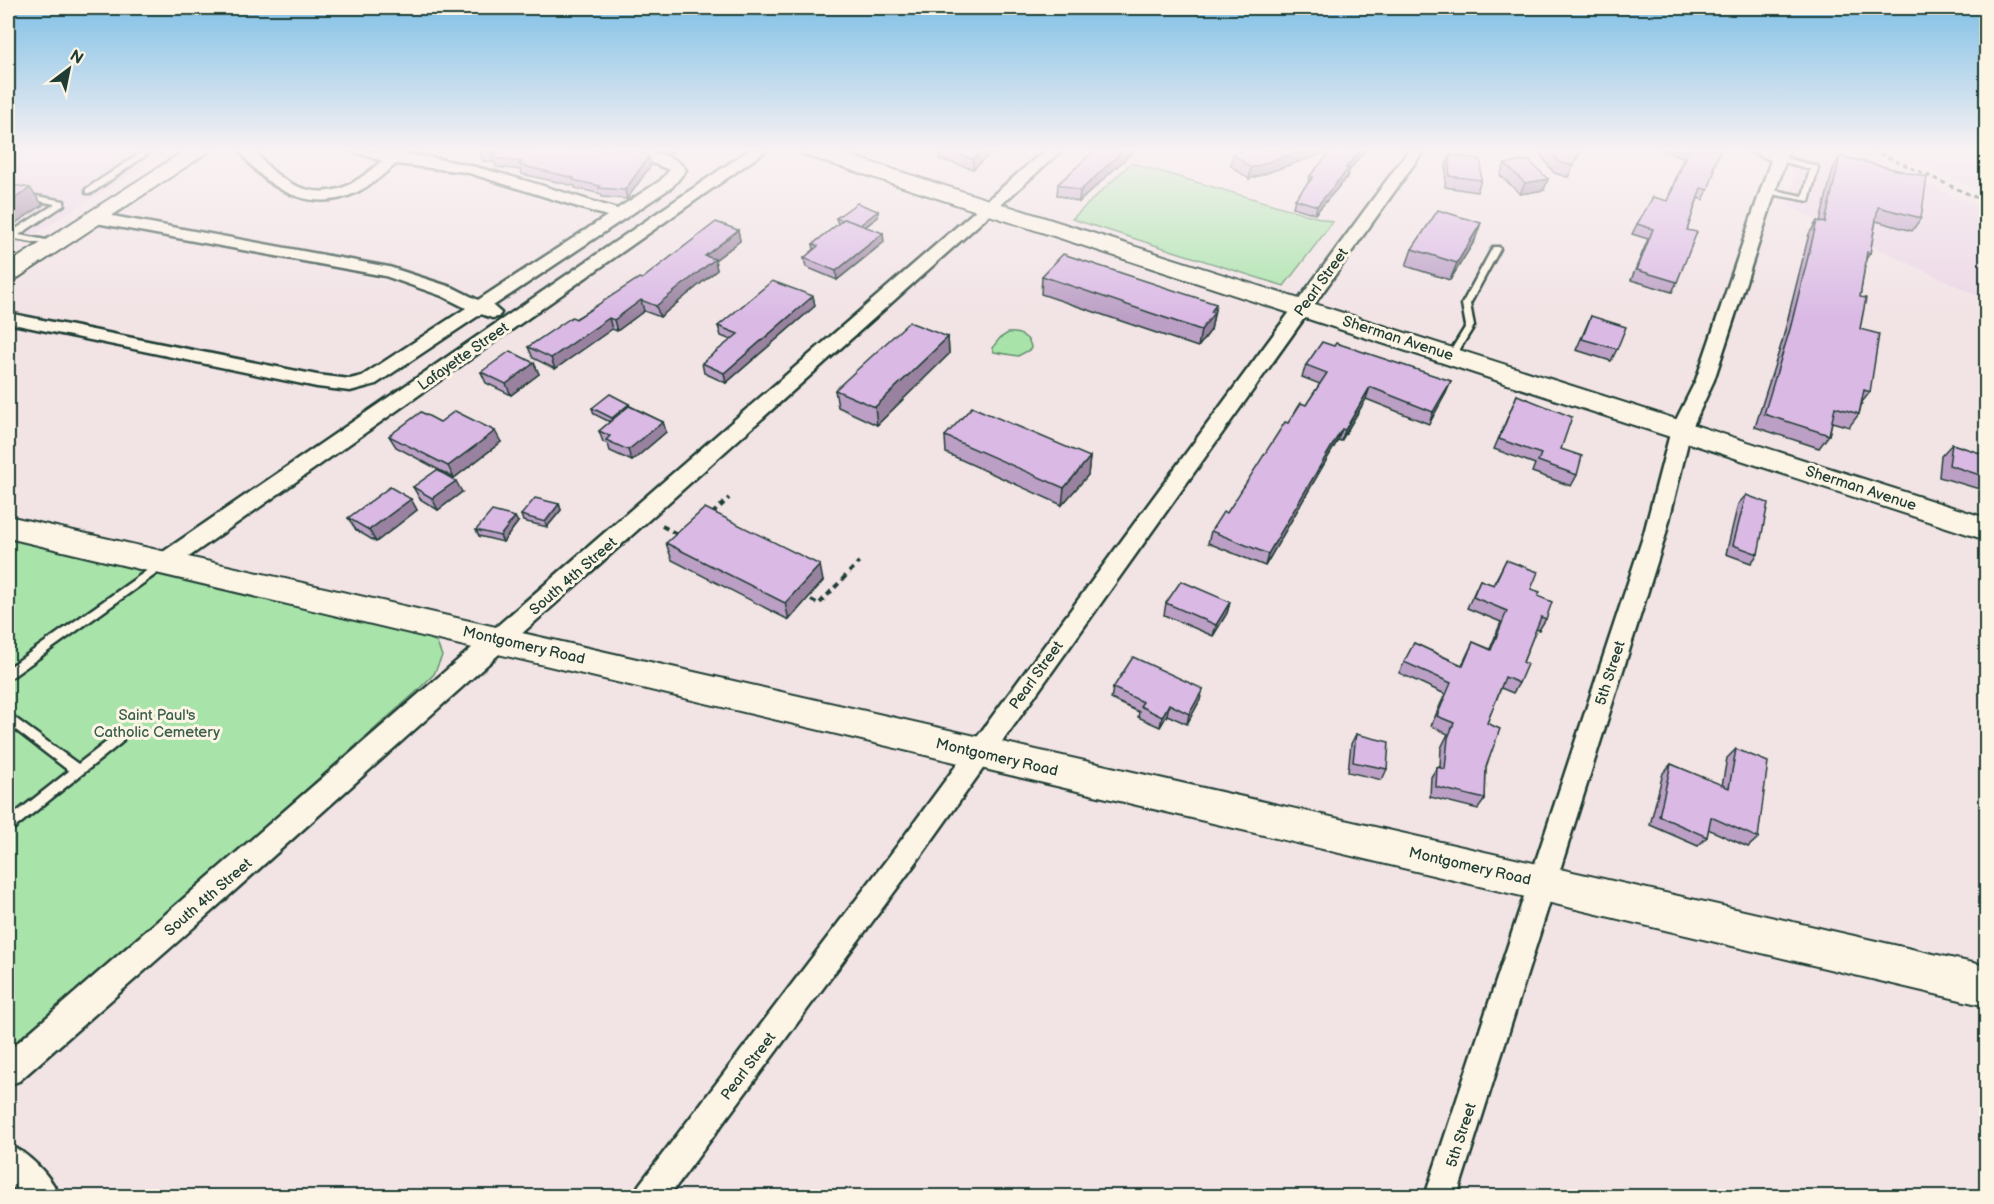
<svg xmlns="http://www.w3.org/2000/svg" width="1994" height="1204" viewBox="0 0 1994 1204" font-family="'Balsamiq Sans',sans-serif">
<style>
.built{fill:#ebd6e5}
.green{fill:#a8e4aa;stroke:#64906f;stroke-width:1.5}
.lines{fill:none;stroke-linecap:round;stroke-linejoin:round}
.lane-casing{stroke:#1f3d34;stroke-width:5}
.street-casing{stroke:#1f3d34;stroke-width:5}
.secondary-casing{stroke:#1f3d34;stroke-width:4}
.path-far1{stroke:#1f3d34;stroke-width:3;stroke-dasharray:4.5 4;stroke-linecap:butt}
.path{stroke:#1f3d34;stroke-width:4;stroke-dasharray:6 4.5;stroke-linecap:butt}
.lane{fill:#fcf5e5;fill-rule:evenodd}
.street{fill:#fcf5e5;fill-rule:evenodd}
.secondary{fill:#fcf5e5;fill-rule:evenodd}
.wall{fill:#bb9fc5;stroke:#1f3d34;stroke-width:1.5}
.shaded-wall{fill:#9982a0;stroke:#1f3d34;stroke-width:1.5}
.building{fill:#dab9e5;stroke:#1f3d34;stroke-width:1.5}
.labels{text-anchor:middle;stroke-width:6;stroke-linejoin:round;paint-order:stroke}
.street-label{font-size:15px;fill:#1f3d34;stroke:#fcf5e5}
.park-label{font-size:15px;fill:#3a5e4c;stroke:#fcf5e5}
</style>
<rect width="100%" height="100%" fill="#f2e3e5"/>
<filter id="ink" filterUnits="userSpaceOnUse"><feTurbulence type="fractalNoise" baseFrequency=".0167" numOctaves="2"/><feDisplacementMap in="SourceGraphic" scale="12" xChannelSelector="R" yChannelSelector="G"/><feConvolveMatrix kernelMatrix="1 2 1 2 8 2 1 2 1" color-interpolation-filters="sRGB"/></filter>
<g filter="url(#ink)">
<g class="built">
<path d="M1852,150L1986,211V300L1788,206L1800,151Z"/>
<path d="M8,151H167L8,251Z"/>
<path d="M1888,151H1986V193Z"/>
</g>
<g class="green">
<path d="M1131,163L1333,222L1284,286L1072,219Z"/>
<path d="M1008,333C1019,332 1031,337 1031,349L1018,356L994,352L992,348L1000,338Z"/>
<path d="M8,537L425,633L437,643L442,656L434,674L415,693L8,1054Z"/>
</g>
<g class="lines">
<defs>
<g id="lane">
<path d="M145,150H153L92,193H86V189Z"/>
<path d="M1777,156L1817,166L1818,168L1809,201L1766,193L1765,191L1769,189L1803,196L1810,169L1777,160Z"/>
<path d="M8,191L64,201V205L19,235L57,242V246L8,238V234L55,204L8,195Z"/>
<path d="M1493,247H1499L1500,249L1470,304L1474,326L1455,357H1449L1448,355L1466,326L1462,304Z"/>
<path d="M162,560L167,564L166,567L12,677L8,678V668Z"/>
<path d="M8,713L78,764L113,737L117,735L121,737L123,740L121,743L12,830L8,832V819L69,771L8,724Z"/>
</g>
<g id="street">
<path d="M240,150H255C272,177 306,199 339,189C355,184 369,171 382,161L349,150C442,150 529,182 617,209L660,181L670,170L619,150C641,150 672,151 686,170L672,187L493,306L501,313L498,317L492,318L481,314L376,384L350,391L317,387L8,323V313L317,375L350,379L362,376L466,308L442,296L385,276L96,223L88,218L96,213L389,267L454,288L478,300L607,216L466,172L396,164C384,174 373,184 359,191C314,215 265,190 240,150Z"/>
<path d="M749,150H767L173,568L165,570L157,568L154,562L157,556Z"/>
<path d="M1045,150H1062L184,936L19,1081L8,1085V1051Z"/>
<path d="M1409,150H1424L915,864L669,1196H634L639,1185L897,846Z"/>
<path d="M1745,150H1789L1714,380L1691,430L1665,537L1457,1196H1425L1643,537L1671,430L1696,380L1771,160Z"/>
<path d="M8,1144C27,1152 52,1177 59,1196H21L8,1182Z"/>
</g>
<g id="secondary">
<path d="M186,150H211L16,279L8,281V264Z"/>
<path d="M799,150H832L1986,518V540L802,154Z"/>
<path d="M8,516L1986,966V1006L8,538Z"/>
</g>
</defs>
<use href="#lane" class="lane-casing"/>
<use href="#street" class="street-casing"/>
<use href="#secondary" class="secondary-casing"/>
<path class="path-far1" d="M1872,150L1986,202"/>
<g class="path">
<path d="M712,514L729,498"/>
<path d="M662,526L679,535"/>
<path d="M811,600L819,604L859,562"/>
</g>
<use href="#lane" class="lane"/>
<use href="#street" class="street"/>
<use href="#secondary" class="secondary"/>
</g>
<g class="wall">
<path d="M652,150H674L668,155Z"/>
<path d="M939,150H1001L995,155L990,154L973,169L939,159Z"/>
<path d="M1537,150H1581L1568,177L1554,173Z"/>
<path d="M1658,150H1720L1713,169L1708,190L1703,200L1698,198L1687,230L1677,282L1672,292L1631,280L1648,239L1632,234L1637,224L1667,201L1684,157Z"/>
<path d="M480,152L651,165L627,199L602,197L601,194L575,188V186L522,174L521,170L496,167L494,162L483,161Z"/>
<path d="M1324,153L1249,179L1231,166L1233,154Z"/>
<path d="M1450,155L1481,180L1477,192L1445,187L1446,166Z"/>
<path d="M1840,156L1921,218L1912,231L1876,221L1870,253L1866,259L1860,297V329L1870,392L1862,402L1859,414L1849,427L1832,422L1829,435L1819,448L1755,427L1782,342L1809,234L1817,221L1820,222L1833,169Z"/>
<path d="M1086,159L1079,202L1057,195L1058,184Z"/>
<path d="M1505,164L1544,190L1520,194L1500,175Z"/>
<path d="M1349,171L1347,177L1315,214L1293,207L1295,199L1308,183L1310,176Z"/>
<path d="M878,211V217L865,227L884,242L837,280L806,267L804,258L814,250L813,244L838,224L836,218Z"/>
<path d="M738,230L740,241L715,260L717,270L660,317L644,311L617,331L612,329L555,369L533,358L528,347L642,279Z"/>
<path d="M1475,240L1450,280L1406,266L1412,249Z"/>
<path d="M1042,276L1216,304L1211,330L1198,347L1041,294Z"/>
<path d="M813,296L815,306L726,383L704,373L702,363L731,340L721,336L718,326Z"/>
<path d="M1591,316L1617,349L1611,361L1576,350Z"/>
<path d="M948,337L949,354L877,425L838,407L835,390Z"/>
<path d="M1334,346L1451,381L1446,393L1429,424L1366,399L1341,441L1338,440L1265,566L1208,543L1211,531L1227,513L1288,423L1306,405L1320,384L1302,377L1306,365Z"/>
<path d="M534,363L539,374L511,395L486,383L481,372Z"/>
<path d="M1517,395L1561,449L1577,475L1571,486L1532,472L1535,464L1494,449Z"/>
<path d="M629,404L630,406L663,422L666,432L632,461L610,451L608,444L603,442L599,431L610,422L594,414L592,408Z"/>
<path d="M440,422L501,442L454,478L396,447L389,436Z"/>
<path d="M945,436L1090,457L1088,475L1062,505L946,453Z"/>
<path d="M1952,444L1986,455V491L1939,477L1941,456Z"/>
<path d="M413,487L462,492L438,510L420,499Z"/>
<path d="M1746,495L1758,554L1751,563L1726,554L1738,504Z"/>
<path d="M411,499L417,510L376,542L356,530L348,518Z"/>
<path d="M559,504L561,510L547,527L523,521L521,515Z"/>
<path d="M518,522L503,542L479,536L476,530Z"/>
<path d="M666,543L823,581L789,620L672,560Z"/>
<path d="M1506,560L1538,596L1546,619L1539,630L1536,629L1523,662L1519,683L1513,693L1501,688L1487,723L1485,799L1478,809L1430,797L1431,777L1437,767H1440L1441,748L1448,734L1431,726L1445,694L1399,673L1414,643L1462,665L1473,642L1490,649L1501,622L1467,608L1480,580L1493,585Z"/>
<path d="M1230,602L1227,613L1213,636L1164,615L1166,603Z"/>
<path d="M1113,688L1200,700L1187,724L1167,715L1160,727L1138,717L1139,712L1111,699Z"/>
<path d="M1356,734L1387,769L1382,780L1348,772L1351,744Z"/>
<path d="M1736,749L1758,838L1748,847L1708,829L1707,837L1698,846L1650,825L1663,773L1671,764L1722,786L1727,758Z"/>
</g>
<g class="shaded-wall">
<path d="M667,150H674L668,155Z"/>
<path d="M982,150H990V154L973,169V159Z"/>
<path d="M995,150H1001L995,155Z"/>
<path d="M1124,150H1135L1079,202L1080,191Z"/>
<path d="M1302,150H1325L1324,153L1249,179L1251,168Z"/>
<path d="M1360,150H1365L1349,171L1347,177L1315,214L1317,206Z"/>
<path d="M649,156L651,165L627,199L625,190Z"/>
<path d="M1548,179L1544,190L1520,194L1525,183Z"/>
<path d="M30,188L43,205L8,228V203Z"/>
<path d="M878,211V217L858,232V226Z"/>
<path d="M1481,223L1475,240L1450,280L1457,263Z"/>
<path d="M738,230L740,241L715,260L717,270L660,317L656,306L705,256Z"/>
<path d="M883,233L884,242L837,280L836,271Z"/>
<path d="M813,296L815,306L726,383L724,373Z"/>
<path d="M641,300L644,311L617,331L614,320Z"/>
<path d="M1216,304L1211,330L1198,347L1201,330L1211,312Z"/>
<path d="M609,318L612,329L555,369L551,358Z"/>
<path d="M948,337L949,354L877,425L875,407Z"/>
<path d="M534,363L539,374L511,395L506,384Z"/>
<path d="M1451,381L1446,393L1429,424L1433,412Z"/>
<path d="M1370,387L1366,399L1341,441L1345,430Z"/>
<path d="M629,404L631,409L614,424L612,418Z"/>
<path d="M663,422L666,432L632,461L628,450Z"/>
<path d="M1342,429L1338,440L1265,566L1268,554Z"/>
<path d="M495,431L501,442L454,478L448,466Z"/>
<path d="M1090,457L1088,475L1062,505L1064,488Z"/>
<path d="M456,481L462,492L438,510L432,498Z"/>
<path d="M411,499L417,510L376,542L369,530Z"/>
<path d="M559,504L561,510L547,527L545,522Z"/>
<path d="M515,517L518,522L503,542L500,536Z"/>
<path d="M820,565L823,581L789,620L785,603Z"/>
<path d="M1230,602L1227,613L1213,636L1216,625Z"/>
<path d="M1203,689L1200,700L1187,724L1189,714Z"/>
<path d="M1169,704L1167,715L1160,727L1162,717Z"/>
</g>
<g class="building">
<path d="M481,150H634L649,156L625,190L599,188L600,186L573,180L574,178L519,165L522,162L493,158L496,153L480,152Z"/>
<path d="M944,150H982L973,159Z"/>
<path d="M1095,150H1124L1080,191L1058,184Z"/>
<path d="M1245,150H1302L1251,168L1233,154Z"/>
<path d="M1332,150H1360L1346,168H1349L1317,206L1295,199L1313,177L1310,176Z"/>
<path d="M1550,150H1580L1573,166L1559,162Z"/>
<path d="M1688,150H1720L1713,169L1715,170L1708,190L1701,188L1687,230L1697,232L1677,282L1637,270L1653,229L1637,224L1653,197L1668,201Z"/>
<path d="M1450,155L1481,160V180L1449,176Z"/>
<path d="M1840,156L1927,177L1921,218L1878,207L1870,253L1867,252L1860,297L1866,298L1860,329L1879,334L1870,392L1864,390L1859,414L1835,407L1829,435L1764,414L1790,329L1817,221L1825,223Z"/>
<path d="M1528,160L1548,179L1525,183L1505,164Z"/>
<path d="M8,184L30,188L8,203Z"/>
<path d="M857,203L878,211L860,225L844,219L842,220L836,218Z"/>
<path d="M1438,210L1481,223L1457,263L1412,249Z"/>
<path d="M844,219L883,233L836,271L804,258L818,246L813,244Z"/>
<path d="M716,222L738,230L705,256L715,259L656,306L641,300L614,320L609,318L551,358L528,347L572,317L576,319L639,278L642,279Z"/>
<path d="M1063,254L1216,304L1211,312L1214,313L1201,330L1042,276Z"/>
<path d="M772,281L813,296L724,373L702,363L738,334L718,326Z"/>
<path d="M1591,316L1626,327L1617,349L1582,339Z"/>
<path d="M909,322L948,337L875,407L835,390Z"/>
<path d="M1322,342L1334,346L1336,343L1451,381L1433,412L1370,387L1345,430L1342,429L1268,554L1211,531L1223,512L1227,513L1285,422L1288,423L1301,403L1306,405L1327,373L1306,365Z"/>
<path d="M510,351L534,363L506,384L481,372Z"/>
<path d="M610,394L629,404L612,418L592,408Z"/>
<path d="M1517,395L1572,417L1561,449L1582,456L1577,475L1538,461L1541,454L1499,439Z"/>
<path d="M629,406L663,422L628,450L606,440L610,436L599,431Z"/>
<path d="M972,407L1090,457L1064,488L945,436Z"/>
<path d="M455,411L495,431L448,466L389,436L421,412L440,422Z"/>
<path d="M1952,444L1986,455V477L1949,465Z"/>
<path d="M437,470L456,481L432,498L413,487Z"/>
<path d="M390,487L411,499L369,530L348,518Z"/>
<path d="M1746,495L1768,503L1758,554L1733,545Z"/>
<path d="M535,498L559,504L545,522L521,515Z"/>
<path d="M705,508L820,565L785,603L666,543Z"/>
<path d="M492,511L515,517L500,536L476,530Z"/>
<path d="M1506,560L1538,572L1531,589L1540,592L1538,596L1552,602L1546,619L1541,617L1523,662L1527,664L1519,683L1505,677L1487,723L1500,729L1486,767L1485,799L1436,787L1437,767L1445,769L1448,738L1454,723L1437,716L1451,683L1404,662L1414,643L1463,666L1473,642L1491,650L1507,611L1473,597L1480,580L1494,585Z"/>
<path d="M1181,581L1230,602L1216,625L1166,603Z"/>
<path d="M1133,657L1203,689L1189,714L1169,704L1162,717L1140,706L1143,702L1113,688Z"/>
<path d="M1356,734L1389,742L1387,769L1353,762Z"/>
<path d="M1736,749L1768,762L1758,838L1711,817L1707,837L1659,816L1671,764L1729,788Z"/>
</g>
</g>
<linearGradient id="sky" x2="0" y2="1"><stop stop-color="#80c0e6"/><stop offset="0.47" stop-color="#f9f2f3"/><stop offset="1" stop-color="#f9f2f3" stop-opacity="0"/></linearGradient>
<rect width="1994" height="319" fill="url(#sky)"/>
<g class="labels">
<g class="street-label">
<text transform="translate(1321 282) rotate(-54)" y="5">Pearl Street</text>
<text transform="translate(1398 338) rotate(18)" y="5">Sherman Avenue</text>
<text transform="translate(463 356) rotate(-35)" y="5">Lafayette Street</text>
<text transform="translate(1861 488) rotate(18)" y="5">Sherman Avenue</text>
<text transform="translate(573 576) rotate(-41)" y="5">South 4th Street</text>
<text transform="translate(524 645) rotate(13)" y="5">Montgomery Road</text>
<text transform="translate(1610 673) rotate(-72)" y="5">5th Street</text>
<text transform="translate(1036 675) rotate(-54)" y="5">Pearl Street</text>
<text transform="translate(997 757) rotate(13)" y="5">Montgomery Road</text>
<text transform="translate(1470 866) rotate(13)" y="5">Montgomery Road</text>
<text transform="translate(208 897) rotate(-41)" y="5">South 4th Street</text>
<text transform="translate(748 1066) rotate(-53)" y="5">Pearl Street</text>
<text transform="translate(1461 1135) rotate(-72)" y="5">5th Street</text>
</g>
<g class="park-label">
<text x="157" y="720">Saint Paul's<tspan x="157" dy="17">Catholic Cemetery</tspan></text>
</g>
</g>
<rect width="1994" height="1204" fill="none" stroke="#fcf5e5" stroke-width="30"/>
<rect x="15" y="15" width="1964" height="1174" fill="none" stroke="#1f3d34" stroke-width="2" filter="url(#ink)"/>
<g transform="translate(69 69) rotate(32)" stroke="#fcf5e5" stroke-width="4.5" paint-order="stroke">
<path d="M0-4.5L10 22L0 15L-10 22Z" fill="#1f3d34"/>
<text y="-9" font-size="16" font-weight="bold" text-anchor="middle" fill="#1f3d34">N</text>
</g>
</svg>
